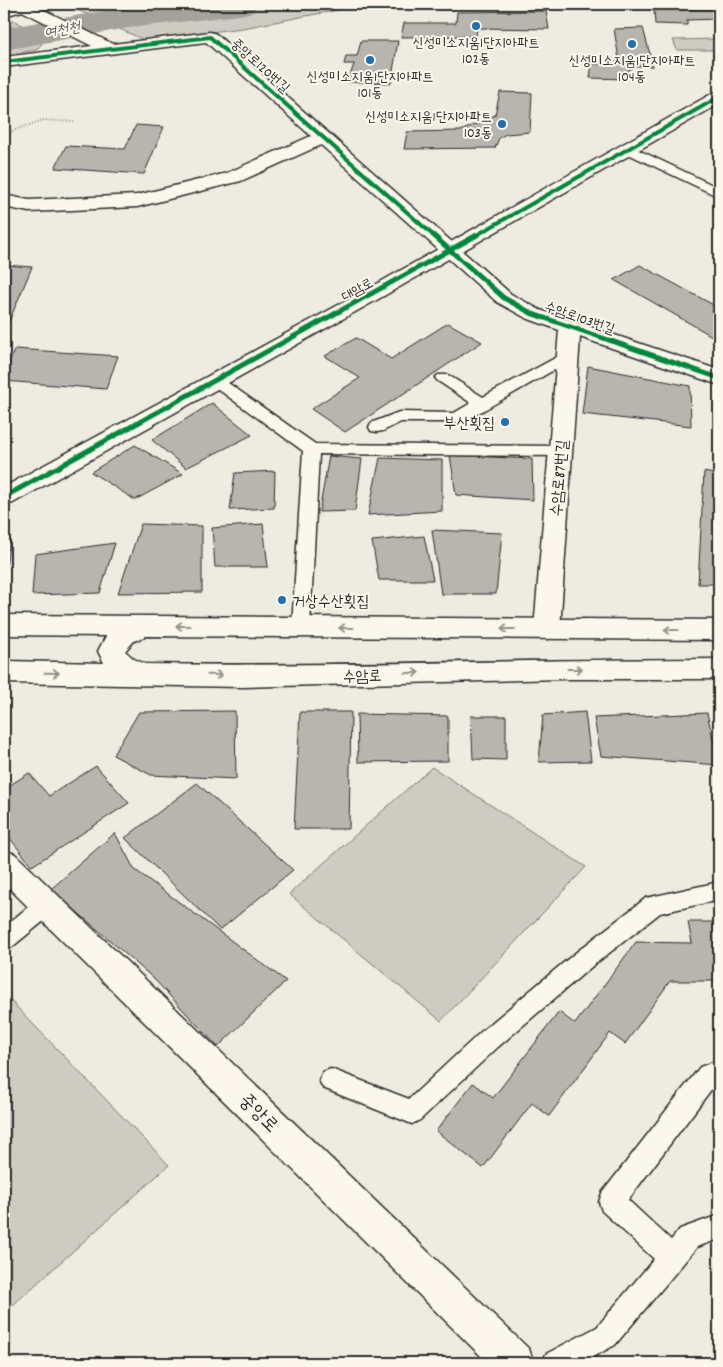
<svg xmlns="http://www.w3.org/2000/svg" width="723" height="1367" viewBox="0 0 723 1367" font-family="Dekko,'Poor Story',sans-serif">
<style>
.green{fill:#cecbc2;stroke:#7c7b76}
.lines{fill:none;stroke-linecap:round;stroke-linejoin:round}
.river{fill:#a4a29a;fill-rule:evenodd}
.building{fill:#b8b5ae;stroke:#2b2b2b}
.lane-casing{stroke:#2b2b2b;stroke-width:3}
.street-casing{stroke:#2b2b2b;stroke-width:3}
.secondary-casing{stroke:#2b2b2b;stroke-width:3}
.path{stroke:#2b2b2b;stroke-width:2;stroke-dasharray:0.5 2.5;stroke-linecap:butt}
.lane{fill:#fbf7ec;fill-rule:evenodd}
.street{fill:#fbf7ec;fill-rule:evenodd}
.secondary{fill:#fbf7ec;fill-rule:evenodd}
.cycleway-far1-casing{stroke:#fbf7ec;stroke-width:5.5}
.cycleway-casing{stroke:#fbf7ec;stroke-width:8}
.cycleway-far1{stroke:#00873e;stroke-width:4}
.cycleway{stroke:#00873e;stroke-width:5}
.oneway{stroke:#93918c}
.poi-dot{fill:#1f6fb2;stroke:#fbf7ec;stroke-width:2}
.labels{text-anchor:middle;stroke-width:4;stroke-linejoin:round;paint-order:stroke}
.far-poi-label{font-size:14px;fill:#2b2b2b;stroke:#fbf7ec}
.far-street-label{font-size:14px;fill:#2b2b2b;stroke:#fbf7ec}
.far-water-label{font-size:15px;font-style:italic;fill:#555552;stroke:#fbf7ec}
.poi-label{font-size:16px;fill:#2b2b2b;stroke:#fbf7ec;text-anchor:end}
.street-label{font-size:16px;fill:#2b2b2b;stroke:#fbf7ec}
.near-street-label{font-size:19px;fill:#2b2b2b;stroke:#fbf7ec}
</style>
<rect width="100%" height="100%" fill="#eeebe0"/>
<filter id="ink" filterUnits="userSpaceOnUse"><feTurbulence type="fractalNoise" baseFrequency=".02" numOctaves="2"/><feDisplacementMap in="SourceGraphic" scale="10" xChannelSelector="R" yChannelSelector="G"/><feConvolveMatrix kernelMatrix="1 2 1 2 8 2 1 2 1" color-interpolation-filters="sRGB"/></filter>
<g filter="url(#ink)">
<g class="green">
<path d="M73,4H369L243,28L144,40L73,8Z"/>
<path d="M4,19H11L47,38L36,50L4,55Z"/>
<path d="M718,39L719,50H677L673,40Z"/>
<path d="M432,767L586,867L441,1021L289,894Z"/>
<path d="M7,997L169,1165L4,1313V1000Z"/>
</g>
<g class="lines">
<path class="river" d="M146,4H258L253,12L240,15L128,28L4,50V28Z"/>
</g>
<g class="building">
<path d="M719,4V19L687,20V25L655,24L654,10L709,9Z"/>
<path d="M546,11L549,29L477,28L476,36L401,37L404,23H456L457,12Z"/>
<path d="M643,28L653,66H636L627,71L626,79L590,78L592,64H609L619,59L614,29Z"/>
<path d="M361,41H398L391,83L348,82L354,64H344L346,56H357Z"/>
<path d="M500,92L532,93L530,132L506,134L499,138L495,148L404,149L407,132L461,131L495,115Z"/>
<path d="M136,125L164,127L144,174L55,168L66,146L125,149Z"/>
<path d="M4,265L32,267L7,326H4Z"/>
<path d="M640,265L719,308V340L614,280Z"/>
<path d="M448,323L482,342L345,432L311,409L360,378L325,356L356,338L391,359Z"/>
<path d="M15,349L118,356L106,389L4,381V372Z"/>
<path d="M588,366L690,386L691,426L582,414Z"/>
<path d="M212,403L252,435L186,468L152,440Z"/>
<path d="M135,445L183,474L135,500L91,472Z"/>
<path d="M450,455L532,459L533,500L456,495Z"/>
<path d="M329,456L362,459L355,511L319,512Z"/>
<path d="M380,458L442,460V511L368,515Z"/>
<path d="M275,471L274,508L230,510L235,473Z"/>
<path d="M704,472L719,475V584H698Z"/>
<path d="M141,524L202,526V592L118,593Z"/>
<path d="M263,524L268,567H215L212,528Z"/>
<path d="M432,530L502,533L496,594H441Z"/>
<path d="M424,536L433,580H379L372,541Z"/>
<path d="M4,537L10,538L4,585Z"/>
<path d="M115,543L100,593L32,595L35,554Z"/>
<path d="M235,711L236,779L151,775L113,755L139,712Z"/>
<path d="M300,712H351L349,829H294Z"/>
<path d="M585,712L591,761L539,762L543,715Z"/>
<path d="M707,713L719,765L601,756L594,718Z"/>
<path d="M357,714L448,716V761L358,762Z"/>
<path d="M471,716H506V760L473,759Z"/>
<path d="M96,766L129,803L32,866L4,831V789L29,773L49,796Z"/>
<path d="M197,783L293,870L220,930L125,838Z"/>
<path d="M115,833L134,869L286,981L218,1047L153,978L51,889Z"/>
<path d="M688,922H719V981H670L625,1044L610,1033L549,1116L532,1103L483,1168L436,1131L473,1083L493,1098L559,1012L575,1024L636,942L692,943Z"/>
</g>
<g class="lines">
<defs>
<g id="lane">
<path d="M628,145L719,188V197L624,152L622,149Z"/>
<path d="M568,351L573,353L575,356L573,359L463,422H401L383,431L377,432L371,431L369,427L371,423L399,412L454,413L471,403L438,381L435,378L438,375H448L483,397Z"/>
<path d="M216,376L221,378L315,444L561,446L567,447L569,451L567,455L561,456L319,454L310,627L307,632L301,634L295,632L292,627L303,451L211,384L208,381L211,378Z"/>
<path d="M719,882V900L660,913L590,968L498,1047L420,1120L412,1124L323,1088L319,1080L323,1072L331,1069L409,1099L482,1031L574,954L646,898Z"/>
<path d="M48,895L56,897L59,904L56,911L12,947L4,950V927L40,897Z"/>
<path d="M719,1060V1082L716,1083L628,1200L671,1240L680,1229L719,1215V1239L697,1247L615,1345L582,1363H542L546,1354L597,1327L654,1259L602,1211L599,1202L602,1193L700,1067Z"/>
</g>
<path id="street" d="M18,4H32L113,44L210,32L216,34L511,294L540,310L719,370V385L580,337L560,629L556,636L547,639L538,636L534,629L559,330L526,318L497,302L321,145L241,181L137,207L29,212L4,207V195L29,200L137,195L227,173L311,136L206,42L4,67V57L92,46L18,9L16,6Z"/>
<g id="secondary">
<path d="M13,4H39L37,7L4,16V6Z"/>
<path d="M719,92V104L382,297L13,503L4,505V487L368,289L713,93Z"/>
<path d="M4,615L719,620V640L146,636L134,641L125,651L134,659L145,664C336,667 528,659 719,659V679H561L243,687L4,683V661L104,663L98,651L106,636L4,635Z"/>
<path d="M4,850L15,854L529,1349L534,1363H488L4,883Z"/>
</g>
</defs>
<use href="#lane" class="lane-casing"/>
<use href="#street" class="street-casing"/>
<use href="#secondary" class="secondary-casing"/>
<path class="path" d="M4,134L43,120L74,122"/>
<use href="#lane" class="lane"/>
<use href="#street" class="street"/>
<use href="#secondary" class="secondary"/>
<defs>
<g id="cycleway-far1">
<path d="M4,62L210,37L434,236"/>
<path d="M475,236L719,97"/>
</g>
<g id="cycleway">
<path d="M433,235L504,298L533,314L719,378"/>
<path d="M4,497L477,235"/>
</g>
</defs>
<use href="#cycleway-far1" class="cycleway-far1-casing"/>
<use href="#cycleway" class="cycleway-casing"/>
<use href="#cycleway-far1" class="cycleway-far1"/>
<use href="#cycleway" class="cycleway"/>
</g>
<defs><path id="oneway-shaft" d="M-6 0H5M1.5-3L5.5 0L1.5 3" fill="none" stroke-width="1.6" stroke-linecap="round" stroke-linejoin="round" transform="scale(1.25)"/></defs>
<g class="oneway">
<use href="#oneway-shaft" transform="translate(183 626) rotate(-180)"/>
<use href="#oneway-shaft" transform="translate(346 628) rotate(-180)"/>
<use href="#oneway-shaft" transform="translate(508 629) rotate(-180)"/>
<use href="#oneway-shaft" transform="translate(671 630) rotate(-180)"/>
<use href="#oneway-shaft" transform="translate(575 669)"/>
<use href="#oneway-shaft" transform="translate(52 673) rotate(1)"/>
<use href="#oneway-shaft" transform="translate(412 673) rotate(-2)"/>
<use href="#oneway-shaft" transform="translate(215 675) rotate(1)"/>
</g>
</g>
<g class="poi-dot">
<circle cx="476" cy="26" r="5"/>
<circle cx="632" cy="44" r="5"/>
<circle cx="370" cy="60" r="5"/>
<circle cx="502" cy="124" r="5"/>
<circle cx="505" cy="422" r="5"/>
<circle cx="282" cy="600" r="5"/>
</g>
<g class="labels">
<g class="far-poi-label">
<text x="476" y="47">신성미소지움1단지아파트<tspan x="476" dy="16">102동</tspan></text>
<text x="632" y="65">신성미소지움1단지아파트<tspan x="632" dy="16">104동</tspan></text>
<text x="370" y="81">신성미소지움1단지아파트<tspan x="370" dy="16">101동</tspan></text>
<text x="492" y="121" text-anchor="end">신성미소지움1단지아파트<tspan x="492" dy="16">103동</tspan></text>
</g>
<g class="far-street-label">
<text transform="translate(261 65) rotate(42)" y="5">중앙로120번길</text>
<text transform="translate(357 289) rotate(-29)" y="5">대암로</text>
<text transform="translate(580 317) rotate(19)" y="5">수암로103번길</text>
</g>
<g class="far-water-label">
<text transform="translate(62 29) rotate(-10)" y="5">여천천</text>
</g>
<g class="poi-label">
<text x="495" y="428">부산횟집</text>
<text x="292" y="606" text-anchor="start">거상수산횟집</text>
</g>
<g class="street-label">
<text transform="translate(558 478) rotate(-85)" y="6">수암로87번길</text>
<text transform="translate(362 675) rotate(-2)" y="6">수암로</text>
</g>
<g class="near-street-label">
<text transform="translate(260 1112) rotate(45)" y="7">중앙로</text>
</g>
</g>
<rect width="723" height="1367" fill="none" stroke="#fbf7ec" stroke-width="20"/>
<rect x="10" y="10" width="703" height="1347" fill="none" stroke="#2b2b2b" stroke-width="2" filter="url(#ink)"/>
</svg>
